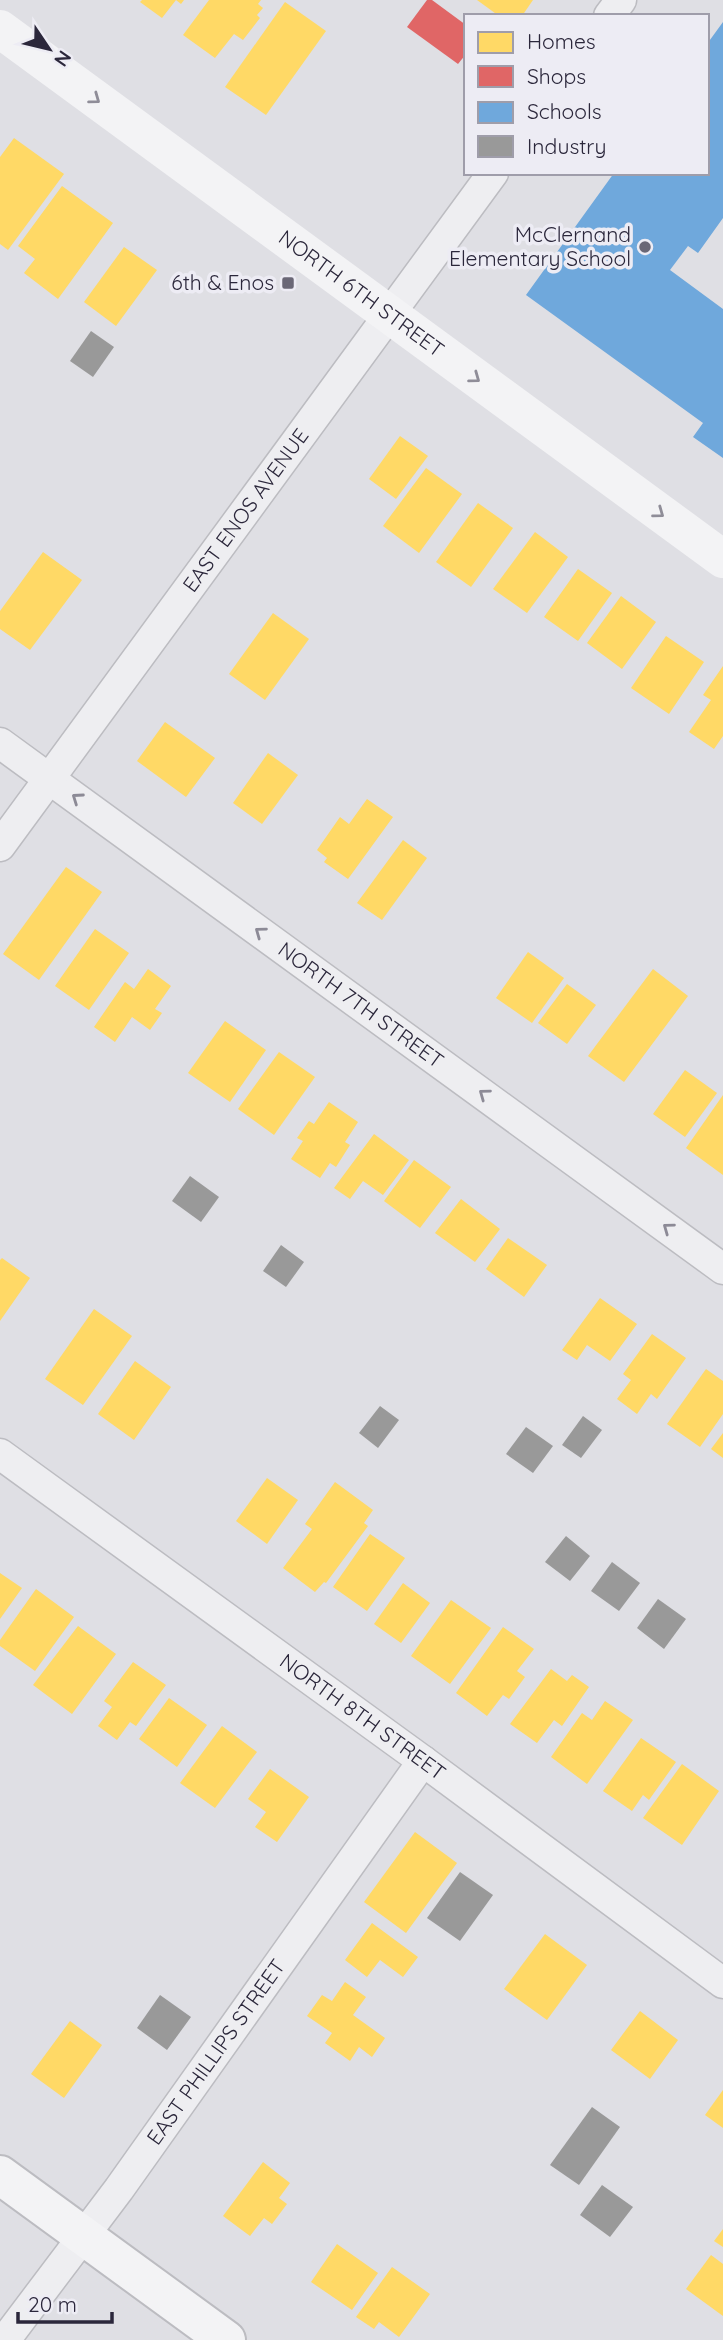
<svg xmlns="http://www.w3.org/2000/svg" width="723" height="2340" viewBox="0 0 723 2340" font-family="Quicksand,sans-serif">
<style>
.homes{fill:#ffd966}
.shops{fill:#e06666}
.schools{fill:#6fa8dc}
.industry{fill:#999}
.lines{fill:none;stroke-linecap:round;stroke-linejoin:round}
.minor-casing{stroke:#bcbcc1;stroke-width:33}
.primary-casing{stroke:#bcbcc1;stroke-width:42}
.minor{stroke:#eeeef1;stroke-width:30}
.secondary{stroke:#f3f3f5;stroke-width:38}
.primary{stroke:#f3f3f5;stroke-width:38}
.oneway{stroke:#8f8d98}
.oneway2{stroke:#8c8a96}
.poi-dot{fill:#6a6776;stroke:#edecf4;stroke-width:2.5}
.labels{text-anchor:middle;stroke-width:7;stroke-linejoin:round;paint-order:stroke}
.poi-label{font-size:21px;fill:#2b273b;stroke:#edecf4;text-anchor:end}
.street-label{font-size:21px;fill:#2b273b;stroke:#edecf4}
</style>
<rect width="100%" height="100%" fill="#dfdfe4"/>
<g class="homes">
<path d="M142,0H184L181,4L176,0L162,18L140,2Z"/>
<path d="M209,0H261L258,4L263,8L257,15L260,18L243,40L234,34L215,58L183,35Z"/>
<path d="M477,0H533L522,16H499Z"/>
<path d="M285,2L326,31L266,115L225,87Z"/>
<path d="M14,138L64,174L8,250L0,244V157Z"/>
<path d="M62,186L113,223L58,299L24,273L35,259L18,246Z"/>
<path d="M124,247L157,270L116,326L84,302Z"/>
<path d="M400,436L428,456L396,499L369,479Z"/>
<path d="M426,468L462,494L419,553L383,526Z"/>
<path d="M478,503L513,528L471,587L436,562Z"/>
<path d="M535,532L568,557L527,613L493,589Z"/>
<path d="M43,552L82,580L30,650L0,629V611Z"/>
<path d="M578,569L612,593L578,641L544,617Z"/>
<path d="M621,596L656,622L622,669L587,643Z"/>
<path d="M273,613L309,639L265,700L229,674Z"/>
<path d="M666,636L704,662L669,714L631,688Z"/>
<path d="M723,666V736L714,749L689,732L711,700L703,695Z"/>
<path d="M165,722L215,758L186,797L137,761Z"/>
<path d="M268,753L298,775L262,824L233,803Z"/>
<path d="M367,799L393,817L348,879L324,862L327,858L317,850L340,817L349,824Z"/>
<path d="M403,840L427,858L382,920L357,903Z"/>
<path d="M66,867L102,892L39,980L3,954Z"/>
<path d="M95,929L129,953L89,1010L55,986Z"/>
<path d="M528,952L564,978L532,1023L496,998Z"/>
<path d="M148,969L171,986L155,1009L162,1013L150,1030L132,1017L115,1042L94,1027L125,982L134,989Z"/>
<path d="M653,969L688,996L624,1082L588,1056Z"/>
<path d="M567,984L596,1005L567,1044L538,1023Z"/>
<path d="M225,1021L266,1050L230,1102L188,1073Z"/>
<path d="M279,1052L315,1077L274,1135L238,1109Z"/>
<path d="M685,1070L717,1093L685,1137L653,1114Z"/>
<path d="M723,1095V1175L686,1148Z"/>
<path d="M329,1102L358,1122L345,1142L350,1145L336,1167L330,1163L320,1178L291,1159L303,1141L297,1138L309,1121L314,1124Z"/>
<path d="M374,1134L409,1160L383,1195L363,1181L350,1199L334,1188Z"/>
<path d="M414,1160L451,1187L420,1228L384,1201Z"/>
<path d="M461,1199L500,1229L475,1262L435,1233Z"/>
<path d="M508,1238L547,1265L524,1297L486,1269Z"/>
<path d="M2,1258L30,1278L0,1321V1260Z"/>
<path d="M600,1298L637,1324L610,1361L587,1345L577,1360L562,1350Z"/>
<path d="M94,1309L132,1336L83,1405L45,1379Z"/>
<path d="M652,1334L686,1358L657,1399L651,1394L637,1414L617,1399L631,1380L623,1374Z"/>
<path d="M135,1361L171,1387L134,1440L98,1414Z"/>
<path d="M706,1369L723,1381V1414L700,1447L667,1424Z"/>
<path d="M723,1433V1458L711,1449Z"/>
<path d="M267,1478L298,1500L267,1544L236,1521Z"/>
<path d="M335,1482L373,1510L364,1523L368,1526L326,1583L324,1582L315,1592L283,1568L312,1529L305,1524Z"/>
<path d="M370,1534L405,1558L367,1611L333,1587Z"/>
<path d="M0,1573L22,1588L0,1619Z"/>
<path d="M403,1583L430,1603L401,1643L374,1624Z"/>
<path d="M36,1589L74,1617L35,1671L0,1646V1640Z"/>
<path d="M451,1600L491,1628L450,1684L411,1656Z"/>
<path d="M78,1626L116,1654L72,1714L33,1685Z"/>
<path d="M503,1627L534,1649L517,1671L525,1677L509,1699L503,1695L487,1716L456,1693Z"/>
<path d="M133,1662L166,1685L136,1726L130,1722L117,1740L98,1726L112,1707L104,1701Z"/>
<path d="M551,1669L567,1681L572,1675L589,1687L562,1726L554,1720L537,1743L510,1724Z"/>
<path d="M169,1698L207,1725L177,1767L139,1739Z"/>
<path d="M605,1701L633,1720L587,1784L551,1757L582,1713L592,1720Z"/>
<path d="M222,1726L257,1752L215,1808L180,1783Z"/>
<path d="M641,1738L676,1762L649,1800L643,1795L632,1811L603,1791Z"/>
<path d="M682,1764L719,1791L682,1845L643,1818Z"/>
<path d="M270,1769L309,1797L277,1842L255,1827L266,1812L248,1799Z"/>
<path d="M415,1832L457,1863L406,1933L364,1902Z"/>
<path d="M372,1923L418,1957L403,1977L380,1960L367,1977L345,1960Z"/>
<path d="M545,1934L587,1965L547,2020L504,1989Z"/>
<path d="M345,1982L366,1997L353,2015L385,2038L372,2057L359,2047L350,2061L325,2043L332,2033L307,2016L322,1995L332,2001Z"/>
<path d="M640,2011L678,2040L650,2079L611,2050Z"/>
<path d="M70,2021L102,2045L64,2098L31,2074Z"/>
<path d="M723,2090V2128L705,2115Z"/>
<path d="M263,2162L290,2183L279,2198L287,2204L272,2224L264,2218L250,2236L223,2216Z"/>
<path d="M723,2229V2247L714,2241Z"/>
<path d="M337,2244L378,2273L352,2310L311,2282Z"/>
<path d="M711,2255L723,2264V2316L686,2289Z"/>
<path d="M392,2267L430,2294L399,2337L379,2322L374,2329L356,2317Z"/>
</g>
<path class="shops" d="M427,0H432L466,25V54L458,64L407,27Z"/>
<path class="schools" d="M723,22V218L698,253L688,246L670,270L723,309V458L693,437L703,423L526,295L614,173H707V44Z"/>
<g class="industry">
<path d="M91,331L114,347L93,377L70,361Z"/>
<path d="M190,1176L219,1197L201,1222L172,1201Z"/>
<path d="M281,1245L304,1262L286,1287L263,1271Z"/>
<path d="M380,1406L399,1420L378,1448L359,1433Z"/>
<path d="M583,1416L602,1430L581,1458L562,1445Z"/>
<path d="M526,1427L553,1446L533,1473L506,1454Z"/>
<path d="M566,1536L590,1556L570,1581L545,1562Z"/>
<path d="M612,1562L640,1583L619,1611L591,1591Z"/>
<path d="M658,1599L686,1619L664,1649L637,1628Z"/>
<path d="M460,1872L493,1895L460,1941L427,1918Z"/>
<path d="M160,1995L191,2017L167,2050L137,2028Z"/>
<path d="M592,2107L620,2127L579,2185L550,2165Z"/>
<path d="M602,2185L633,2207L610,2237L580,2215Z"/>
</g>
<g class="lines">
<defs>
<g id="minor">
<path d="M609,16L621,0"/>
<path id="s1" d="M0,743L723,1269"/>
<path id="s2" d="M0,846L493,173"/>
<path id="s3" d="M0,1454L423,1761L723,1983"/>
<path id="s4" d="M5,2340L119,2189L423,1761"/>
</g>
<path id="primary" d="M0,2175L226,2340"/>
</defs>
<use href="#minor" class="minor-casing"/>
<use href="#primary" class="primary-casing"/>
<use href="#minor" class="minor"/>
<path class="secondary" id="s5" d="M0,29L723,559"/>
<use href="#primary" class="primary"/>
</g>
<defs><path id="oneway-chevron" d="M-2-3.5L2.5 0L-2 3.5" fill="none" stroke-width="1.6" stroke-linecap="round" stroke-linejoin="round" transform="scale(1.75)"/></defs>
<g class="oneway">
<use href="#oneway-chevron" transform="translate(95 99) rotate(36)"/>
<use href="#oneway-chevron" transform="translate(475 378) rotate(36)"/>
<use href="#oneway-chevron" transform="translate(659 513) rotate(36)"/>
</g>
<g class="oneway2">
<use href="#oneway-chevron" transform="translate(77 798) rotate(-145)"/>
<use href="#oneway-chevron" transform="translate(260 932) rotate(-144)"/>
<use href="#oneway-chevron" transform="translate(484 1094) rotate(-144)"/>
<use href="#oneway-chevron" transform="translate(668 1228) rotate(-144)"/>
</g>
<g class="poi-dot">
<circle cx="645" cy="247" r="7"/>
<rect x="281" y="276" width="14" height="14" rx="3.5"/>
</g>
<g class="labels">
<g class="poi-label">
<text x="631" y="242">McClernand<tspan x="631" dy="24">Elementary School</tspan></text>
<text x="274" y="290">6th &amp; Enos</text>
</g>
<g class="street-label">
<text dy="7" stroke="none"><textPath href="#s5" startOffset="448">NORTH 6TH STREET</textPath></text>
<text dy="7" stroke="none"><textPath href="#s2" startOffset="416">EAST ENOS AVENUE</textPath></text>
<text dy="7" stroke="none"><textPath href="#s1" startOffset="446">NORTH 7TH STREET</textPath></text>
<text dy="7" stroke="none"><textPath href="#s3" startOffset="448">NORTH 8TH STREET</textPath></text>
<text dy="7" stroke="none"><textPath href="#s4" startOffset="357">EAST PHILLIPS STREET</textPath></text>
</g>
</g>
<rect x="464" y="14" width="245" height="161" fill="#edecf4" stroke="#9f9daa" stroke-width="2"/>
<rect x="478" y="32" width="35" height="21" fill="#ffd966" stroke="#9f9daa" stroke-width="2"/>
<text x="527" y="49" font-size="21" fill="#2b273b">Homes</text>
<rect x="478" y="66" width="35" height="21" fill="#e06666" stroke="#9f9daa" stroke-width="2"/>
<text x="527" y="84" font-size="21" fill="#2b273b">Shops</text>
<rect x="478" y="102" width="35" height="21" fill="#6fa8dc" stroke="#9f9daa" stroke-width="2"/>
<text x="527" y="119" font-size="21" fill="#2b273b">Schools</text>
<rect x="478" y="136" width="35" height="21" fill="#999999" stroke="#9f9daa" stroke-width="2"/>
<text x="527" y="154" font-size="21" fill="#2b273b">Industry</text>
<g transform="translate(49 49) rotate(125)" stroke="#edecf4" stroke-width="5" paint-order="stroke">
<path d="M0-5L12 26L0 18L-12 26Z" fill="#2b273b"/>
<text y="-10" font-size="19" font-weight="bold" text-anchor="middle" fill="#2b273b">N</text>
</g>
<path d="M18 2312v10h94v-10" fill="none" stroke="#2b273b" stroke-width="3.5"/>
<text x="28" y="2312" font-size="21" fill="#2b273b" stroke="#edecf4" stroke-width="5" paint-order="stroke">20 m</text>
</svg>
